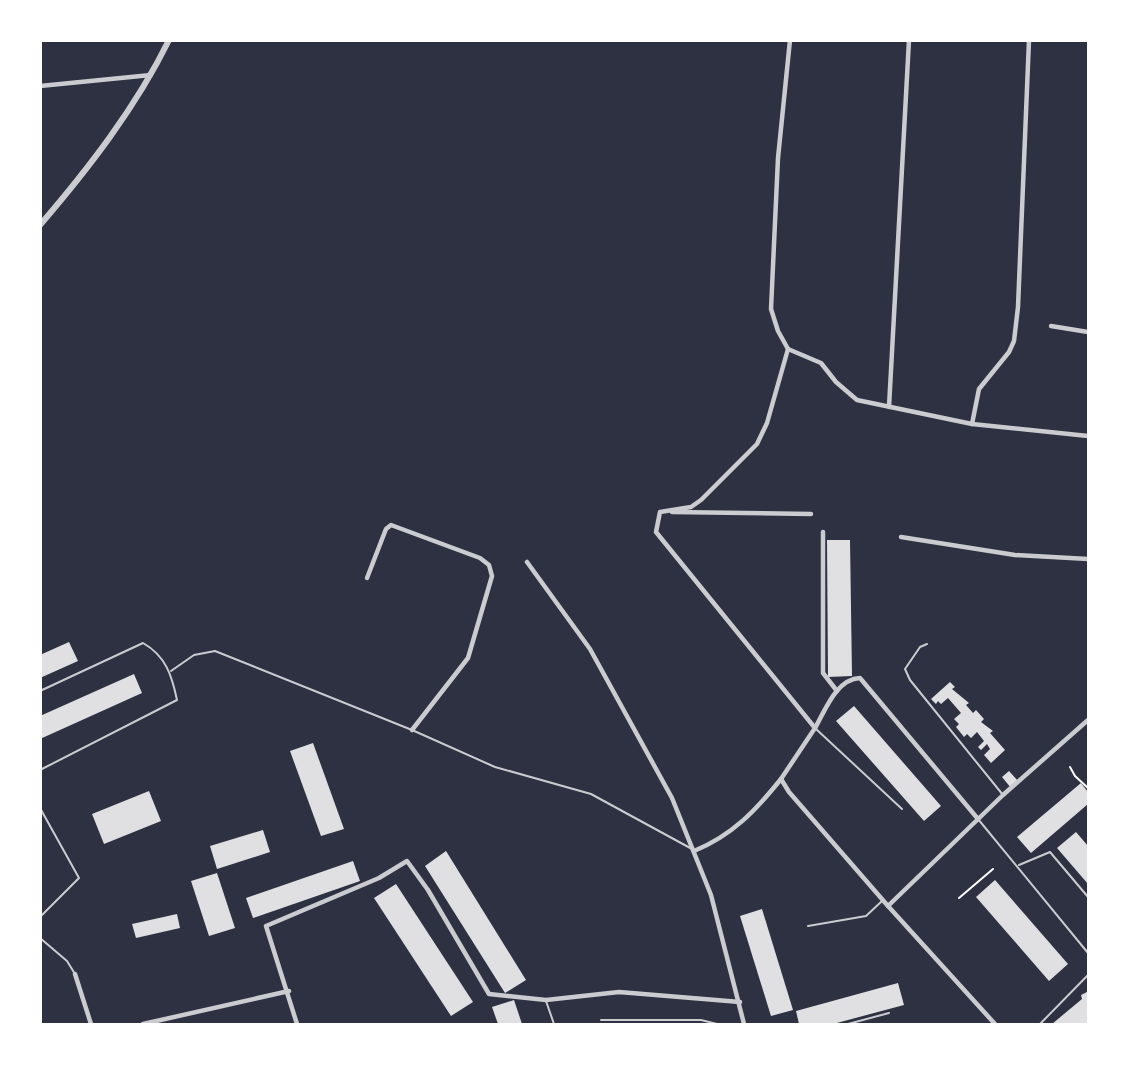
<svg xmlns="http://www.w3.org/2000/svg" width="1129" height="1065" viewBox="0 0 1129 1065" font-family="'IBM Plex Sans',sans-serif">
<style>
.building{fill:#e0e0e3}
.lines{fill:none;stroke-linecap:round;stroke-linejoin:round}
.path{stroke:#fff;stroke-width:2}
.service{stroke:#caccd0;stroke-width:2}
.minor{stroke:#caccd0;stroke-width:4.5}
.tertiary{stroke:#caccd0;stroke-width:6}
</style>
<rect width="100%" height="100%" fill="#2d3142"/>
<g class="building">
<path d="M827,540H850L852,676L828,677Z"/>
<path d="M69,642L78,661L40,678V655Z"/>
<path d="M134,674L142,693L40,739V716Z"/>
<path d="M950,682L955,687L952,689L969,703L966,705L973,713L976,710L984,719L981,722L993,731L990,733L1005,750L991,763L984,755L990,749L987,744L981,750L978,747L984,741L977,732L971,738L967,734L964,737L956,727L959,724L954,719L961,713L948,698L941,704L938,701L936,704L931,699Z"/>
<path d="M854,706L941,806L924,821L836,721Z"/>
<path d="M313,743L344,829L321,836L290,751Z"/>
<path d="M1009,771L1018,781L1011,788L1002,777Z"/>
<path d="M1081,783L1088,792V804L1031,853L1017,837Z"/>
<path d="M149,791L161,821L104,844L92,814Z"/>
<path d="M263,830L270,852L217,869L210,846Z"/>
<path d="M1076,832L1088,846V884L1057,848Z"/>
<path d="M446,851L526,980L505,993L425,866Z"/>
<path d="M353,861L360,881L253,918L246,898Z"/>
<path d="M217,873L235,928L209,936L191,881Z"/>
<path d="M995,880L1068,964L1049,981L976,897Z"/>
<path d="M396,884L473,1002L451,1016L374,898Z"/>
<path d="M762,909L793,1010L771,1016L740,916Z"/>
<path d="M177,914L180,928L136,938L132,924Z"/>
<path d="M898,983L904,1005L833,1024H799L796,1011Z"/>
<path d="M1087,992L1088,1024H1052L1082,999L1081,995Z"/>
<path d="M514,1000L522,1024H498L492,1007Z"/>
</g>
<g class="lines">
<g class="path">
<path d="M1070,767L1075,776L1088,788"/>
<path d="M959,898L993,869"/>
</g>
<g class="service">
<path d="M927,644L920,647L905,669L910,680L1003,795"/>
<path d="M171,671L194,655L215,651L412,730L495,767L591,794L692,849"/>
<path d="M40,691L143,643C166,656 172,676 177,700L40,770"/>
<path d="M816,729L902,809"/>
<path d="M40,808L79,878L40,917"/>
<path d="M978,819L1088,953"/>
<path d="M1019,865L1050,852L1088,897"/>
<path d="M808,926L866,916L882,901"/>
<path d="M40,938L67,961L75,974"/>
<path d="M546,1001L554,1024"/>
<path d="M601,1020H701L717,1024"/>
<path d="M848,1024L889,1013"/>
<path d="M1040,1024L1088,975"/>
</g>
<g class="minor">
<path d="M40,86L151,75"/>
<path d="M1051,326L1088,332"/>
<path d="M788,349L821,363L836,382L857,400L972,424L1088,436"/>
<path d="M889,407L909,40"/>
<path d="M972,424L979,389L1009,352L1014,341L1018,307L1029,40"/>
<path d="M672,512L811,514"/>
<path d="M823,532V673L837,691"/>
<path d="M901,537L1015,555L1088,559"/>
<path d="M527,562L590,649L672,798L711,895L744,1024"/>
<path d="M367,578L386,529L391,525L480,558L489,565L492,576L468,658L412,730"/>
<path d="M815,728C825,711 836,679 860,678L978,819"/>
<path d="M781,779L815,728L656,532L660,512L691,507L701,500L757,444L767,423L788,349L778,331L771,309L778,158L790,40"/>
<path d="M694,851C733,835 756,810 781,779L789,792L888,906L1003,795L1088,720"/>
<path d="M888,906L995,1024"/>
<path d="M75,974L91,1024"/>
<path d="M143,1024L289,991"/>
<path d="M297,1024L266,926L379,878L407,861L428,890L489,994L546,1000L619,992L740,1002"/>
</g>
<path class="tertiary" d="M40,225C89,168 136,107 169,40"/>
</g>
<rect width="1129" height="1065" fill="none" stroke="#ffffff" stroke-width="84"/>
</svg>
